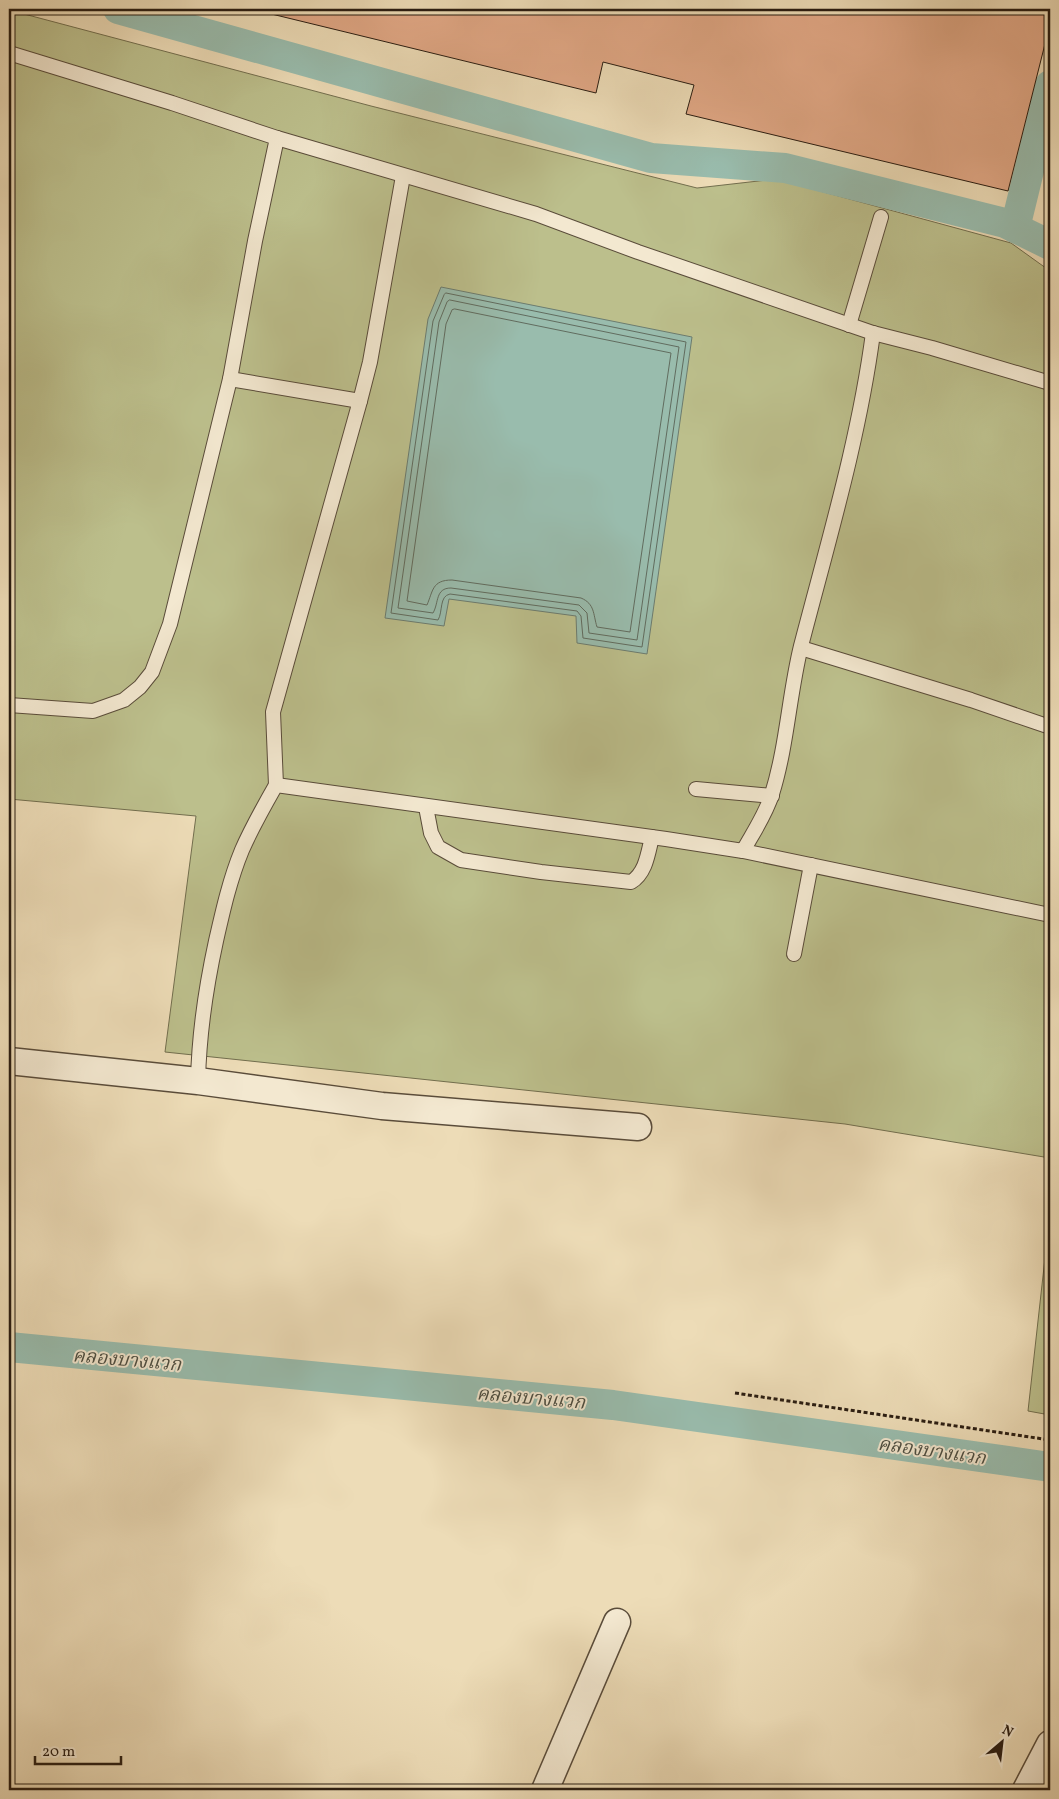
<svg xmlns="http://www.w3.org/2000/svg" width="1059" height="1799" viewBox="0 0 1059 1799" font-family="Vollkorn,'Noto Serif Thai',serif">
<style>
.green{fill:#bcbf8c;stroke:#726e4e}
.water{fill:#99bcad;stroke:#6c7c6f}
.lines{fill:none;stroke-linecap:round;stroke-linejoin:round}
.shore{stroke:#616c5f;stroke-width:1}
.canal{stroke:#99bcad;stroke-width:30}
.building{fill:#e1a886;stroke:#291c11}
.lane-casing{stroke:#5a4c3a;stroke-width:16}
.street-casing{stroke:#5a4c3a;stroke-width:29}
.path{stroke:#291c11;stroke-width:3;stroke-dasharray:4 2.5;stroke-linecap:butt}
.lane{stroke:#f3e8d0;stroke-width:14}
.street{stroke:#f3e8d0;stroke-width:26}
.labels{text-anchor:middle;stroke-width:4;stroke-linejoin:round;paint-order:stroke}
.water-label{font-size:19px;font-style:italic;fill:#4b4c40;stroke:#f3e8d0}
</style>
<rect width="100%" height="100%" fill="#eddcb7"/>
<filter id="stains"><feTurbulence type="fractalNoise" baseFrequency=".004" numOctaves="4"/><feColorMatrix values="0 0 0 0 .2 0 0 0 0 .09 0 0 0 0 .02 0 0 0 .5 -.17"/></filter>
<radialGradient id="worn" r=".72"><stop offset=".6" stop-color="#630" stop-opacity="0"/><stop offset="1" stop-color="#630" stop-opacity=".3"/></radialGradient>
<g class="green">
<path d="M9,10L371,106L697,188L776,179L1011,243L1050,271V1158L845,1124L165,1052L196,816L9,799Z"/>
<path d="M1050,1213V1415L1028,1411Z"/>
</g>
<path class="water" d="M441,287L692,337L647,654L577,643L576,616L449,599L444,626L385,618L428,319Z"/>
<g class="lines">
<g class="shore">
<path d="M446,293L686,342L642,647L583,638L581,616L577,611L450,594C439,596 443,612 438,620L391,613L433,321L444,295Z"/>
<path d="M450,300L679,347L637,640L589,633L587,613L579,605L451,588C435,588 439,603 433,613L398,608L439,322L447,302Z"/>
<path d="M455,309L671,353L630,632L597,627C593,614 595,604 581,598L452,580C432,580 433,591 427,605L407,601L446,324L452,310Z"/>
</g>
<g class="canal">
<path d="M118,9L651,158L785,168L1005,223L1050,245"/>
<path d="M1015,228L1050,85"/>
<path d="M9,1347L613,1405L1050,1467"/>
</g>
</g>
<path class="building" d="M251,9H1050V24L1008,191L686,114L694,85L603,62L596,93Z"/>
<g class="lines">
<defs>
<g id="lane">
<path d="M9,53L172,103L277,138L255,241L230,379L170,624L152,672L140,687L124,700L93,711L9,705"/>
<path d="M277,138L536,214L638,252L873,333L932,348L1050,383"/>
<path d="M849,325L881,217"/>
<path d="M230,379L360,401L273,712L276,785"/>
<path d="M360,401L370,362L403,176"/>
<path d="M801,648L971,700L1050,727"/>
<path d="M696,789L772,796"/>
<path d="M426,807L431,833L438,847L461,860L541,872L631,882C646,873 648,853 652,837"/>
<path d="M743,851L1050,915"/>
<path d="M794,954L811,865"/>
<path d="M198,1081C199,1033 206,987 216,941C223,910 230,879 242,850C252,827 264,806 276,785L666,839L743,851C753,833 766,814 772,794C787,746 789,695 801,646C828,542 859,439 873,333"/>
</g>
<g id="street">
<path d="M9,1061L198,1081L382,1106L638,1127"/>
<path d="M545,1790L617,1622"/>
<path d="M1026,1790L1050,1744"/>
</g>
</defs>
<use href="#lane" class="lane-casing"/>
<use href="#street" class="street-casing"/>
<path class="path" d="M735,1393L1050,1440"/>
<use href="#lane" class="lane"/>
<use href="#street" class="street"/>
</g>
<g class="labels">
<g class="water-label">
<text transform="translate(127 1359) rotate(5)" y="7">คลองบางแวก</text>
<text transform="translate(531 1397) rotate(5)" y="7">คลองบางแวก</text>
<text transform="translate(932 1450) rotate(8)" y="7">คลองบางแวก</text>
</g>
</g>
<rect width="1059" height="1799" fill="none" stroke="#eddcb7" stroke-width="30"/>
<rect x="10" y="10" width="1039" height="1779" fill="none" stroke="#291c11" stroke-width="2.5"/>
<rect x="15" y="15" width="1029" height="1769" fill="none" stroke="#291c11"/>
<g transform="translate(1002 1742) rotate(28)" stroke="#f3e8d0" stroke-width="4" paint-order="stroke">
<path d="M0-4L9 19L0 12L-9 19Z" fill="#291c11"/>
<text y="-8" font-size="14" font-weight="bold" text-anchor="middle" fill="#291c11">N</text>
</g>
<path d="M35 1756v8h86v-8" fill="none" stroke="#291c11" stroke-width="2.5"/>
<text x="42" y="1756" font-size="15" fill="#291c11" stroke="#f3e8d0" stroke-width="4" paint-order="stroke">20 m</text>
<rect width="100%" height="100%" filter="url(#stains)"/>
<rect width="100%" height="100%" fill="url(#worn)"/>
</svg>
